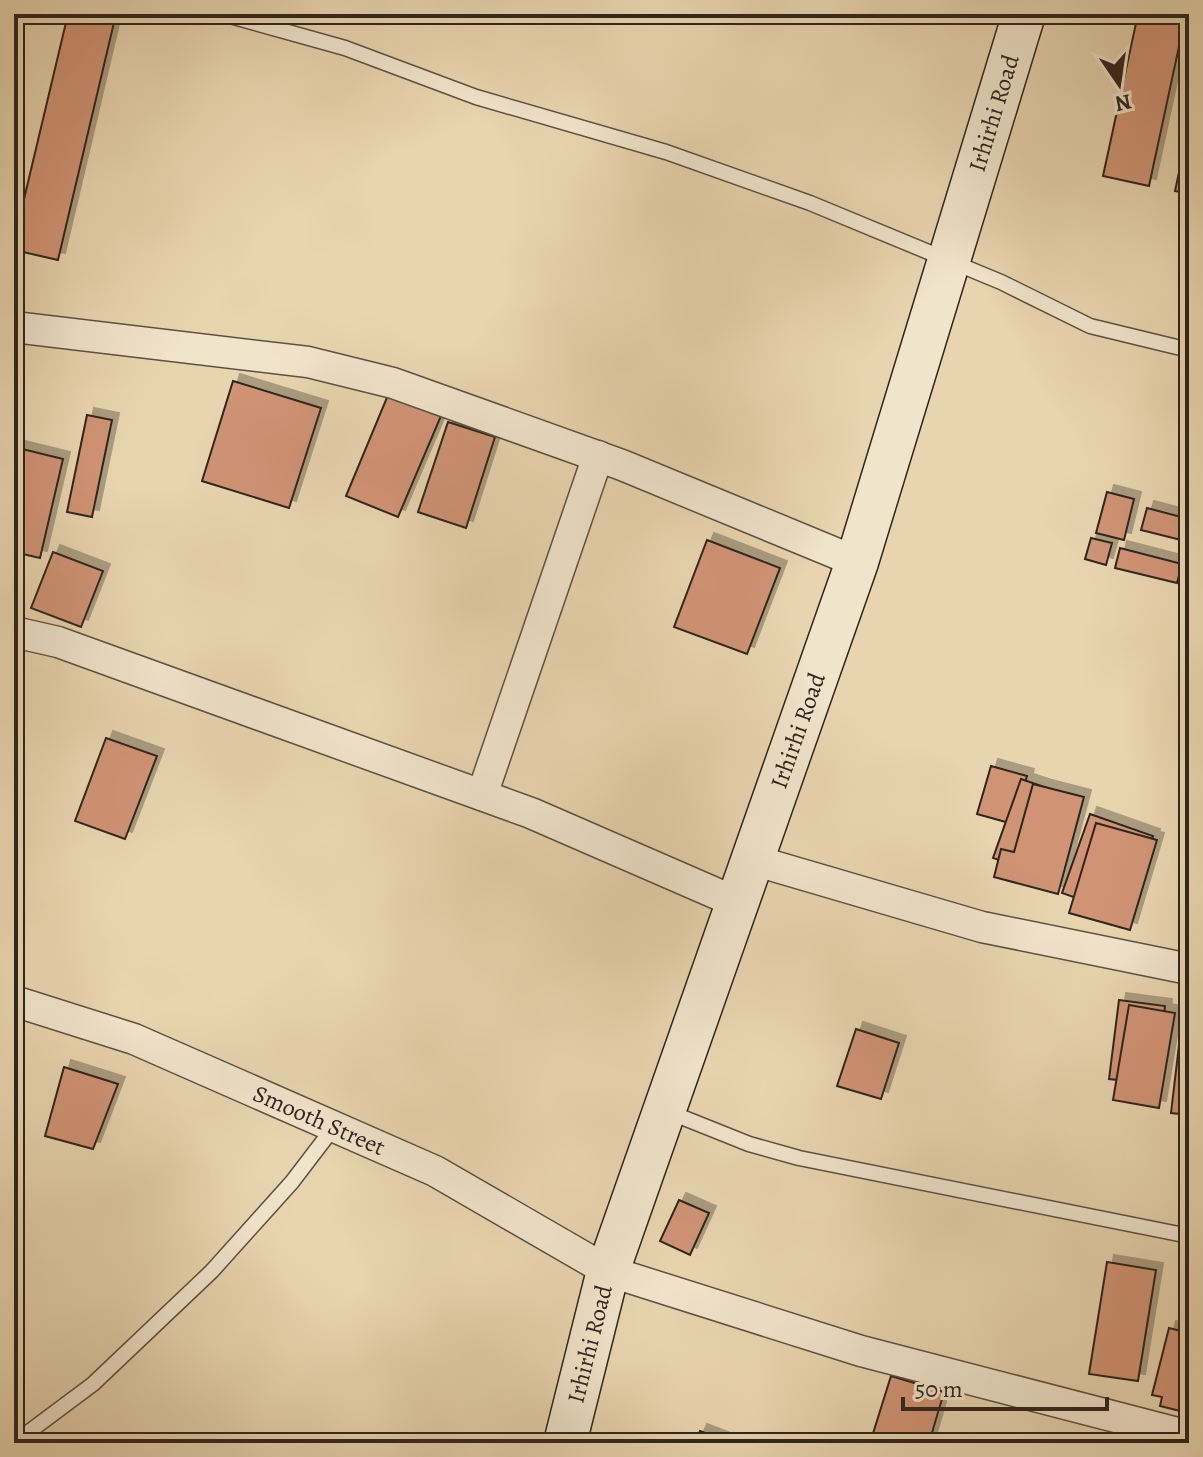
<svg xmlns="http://www.w3.org/2000/svg" width="1203" height="1457" viewBox="0 0 1203 1457" font-family="Alegreya,serif">
<style>
.building{fill:#d09474;stroke:#2f251d;stroke-width:2;filter:url(#shadow)}
.lines{fill:none;stroke-linecap:round;stroke-linejoin:round}
.lane-casing{stroke:#5d5142;stroke-width:17}
.street-casing{stroke:#5d5142;stroke-width:33}
.secondary-casing{stroke:#2f251d;stroke-width:45}
.lane{stroke:#f0e4cb;stroke-width:14}
.street{stroke:#f0e4cb;stroke-width:30}
.secondary{stroke:#f0e4cb;stroke-width:42}
.labels{text-anchor:middle;stroke-width:6;stroke-linejoin:round;paint-order:stroke}
.street-label{font-size:24px;fill:#2f251d;stroke:#f0e4cb}
</style>
<defs>
<filter id="shadow"><feDropShadow dx="7" dy="-7" stdDeviation="0" flood-color="#0004"/></filter>
</defs>
<rect width="100%" height="100%" fill="#e8d5af"/>
<filter id="stains"><feTurbulence type="fractalNoise" baseFrequency=".0025" numOctaves="4"/><feColorMatrix values="0 0 0 0 .2 0 0 0 0 .09 0 0 0 0 .02 0 0 0 .5 -.17"/></filter>
<radialGradient id="worn" r=".72"><stop offset=".6" stop-color="#630" stop-opacity="0"/><stop offset="1" stop-color="#630" stop-opacity=".3"/></radialGradient>
<g class="building">
<path d="M68,14H116L58,260L14,250V241Z"/>
<path d="M1138,14H1186L1149,186L1103,176Z"/>
<path d="M1189,126V194L1175,191Z"/>
<path d="M233,381L321,408L289,508L202,481Z"/>
<path d="M388,395L441,416L398,517L346,496Z"/>
<path d="M87,415L112,420L92,517L67,512Z"/>
<path d="M448,422L495,437L466,528L418,512Z"/>
<path d="M14,447L63,459L40,558L14,552Z"/>
<path d="M1107,492L1134,499L1124,540L1096,533Z"/>
<path d="M1147,508L1189,519V542L1141,530Z"/>
<path d="M1091,538L1112,543L1106,565L1085,559Z"/>
<path d="M707,540L780,568L747,654L674,627Z"/>
<path d="M1120,548L1182,564L1177,583L1115,568Z"/>
<path d="M53,552L103,571L81,627L31,608Z"/>
<path d="M106,738L157,756L125,839L75,821Z"/>
<path d="M991,766L1027,776L1013,824L977,814Z"/>
<path d="M1021,779L1079,799L1050,878L993,858Z"/>
<path d="M1033,784L1084,797L1058,894L994,877L1001,849L1014,852Z"/>
<path d="M1090,814L1153,836L1124,915L1062,893Z"/>
<path d="M1096,823L1157,840L1130,930L1069,913Z"/>
<path d="M1119,1000L1165,1006L1155,1084L1109,1079Z"/>
<path d="M1129,1005L1175,1013L1159,1108L1113,1100Z"/>
<path d="M1183,1011L1189,1012V1115L1171,1113Z"/>
<path d="M856,1029L899,1043L881,1099L837,1086Z"/>
<path d="M64,1067L118,1084L93,1149L45,1136Z"/>
<path d="M679,1200L709,1213L690,1255L660,1241Z"/>
<path d="M1107,1262L1156,1270L1138,1381L1089,1374Z"/>
<path d="M1169,1328L1189,1333L1188,1413L1160,1406L1162,1397L1152,1395Z"/>
<path d="M891,1376L944,1392L929,1443H870Z"/>
<path d="M700,1431L726,1441V1443H695Z"/>
</g>
<g class="lines">
<defs>
<g id="lane">
<path d="M223,14L345,48L476,97L666,152L810,203L1001,282L1090,326L1189,350"/>
<path d="M669,1112L749,1144L799,1158L1189,1236"/>
<path d="M14,1443L93,1384L212,1271L292,1182L334,1127"/>
</g>
<g id="street">
<path d="M14,327L308,362L393,383L622,465L857,562"/>
<path d="M14,632L58,642L531,813L738,903"/>
<path d="M482,795L598,456"/>
<path d="M753,860L982,927L1189,969"/>
<path id="s1" d="M14,1001L134,1039L435,1171L608,1271L861,1351L1189,1436"/>
</g>
<g id="secondary">
<path id="s2" d="M565,1443L608,1271L857,562L1024,14"/>
</g>
</defs>
<use href="#lane" class="lane-casing"/>
<use href="#street" class="street-casing"/>
<use href="#secondary" class="secondary-casing"/>
<use href="#lane" class="lane"/>
<use href="#street" class="street"/>
<use href="#secondary" class="secondary"/>
</g>
<g class="labels">
<g class="street-label">
<text dy="8" stroke="none"><textPath href="#s2" startOffset="1398">Irhirhi Road</textPath></text>
<text dy="8" stroke="none"><textPath href="#s2" startOffset="750">Irhirhi Road</textPath></text>
<text dy="8" stroke="none"><textPath href="#s1" startOffset="328">Smooth Street</textPath></text>
<text dy="8" stroke="none"><textPath href="#s2" startOffset="102">Irhirhi Road</textPath></text>
</g>
</g>
<rect width="1203" height="1457" fill="none" stroke="#e8d5af" stroke-width="48"/>
<rect x="16" y="16" width="1171" height="1425" fill="none" stroke="#2f251d" stroke-width="4"/>
<rect x="24" y="24" width="1155" height="1409" fill="none" stroke="#2f251d" stroke-width="2"/>
<g transform="translate(1119 84) rotate(167)" stroke="#f0e4cb" stroke-width="6" paint-order="stroke">
<path d="M0-6L14 30L0 20L-14 30Z" fill="#2f251d"/>
<text y="-12" font-size="22" font-weight="bold" text-anchor="middle" fill="#2f251d">N</text>
</g>
<path d="M903 1397v12h204v-12" fill="none" stroke="#2f251d" stroke-width="4"/>
<text x="915" y="1397" font-size="24" fill="#2f251d" stroke="#f0e4cb" stroke-width="6" paint-order="stroke">50 m</text>
<rect width="100%" height="100%" filter="url(#stains)"/>
<rect width="100%" height="100%" fill="url(#worn)"/>
</svg>
